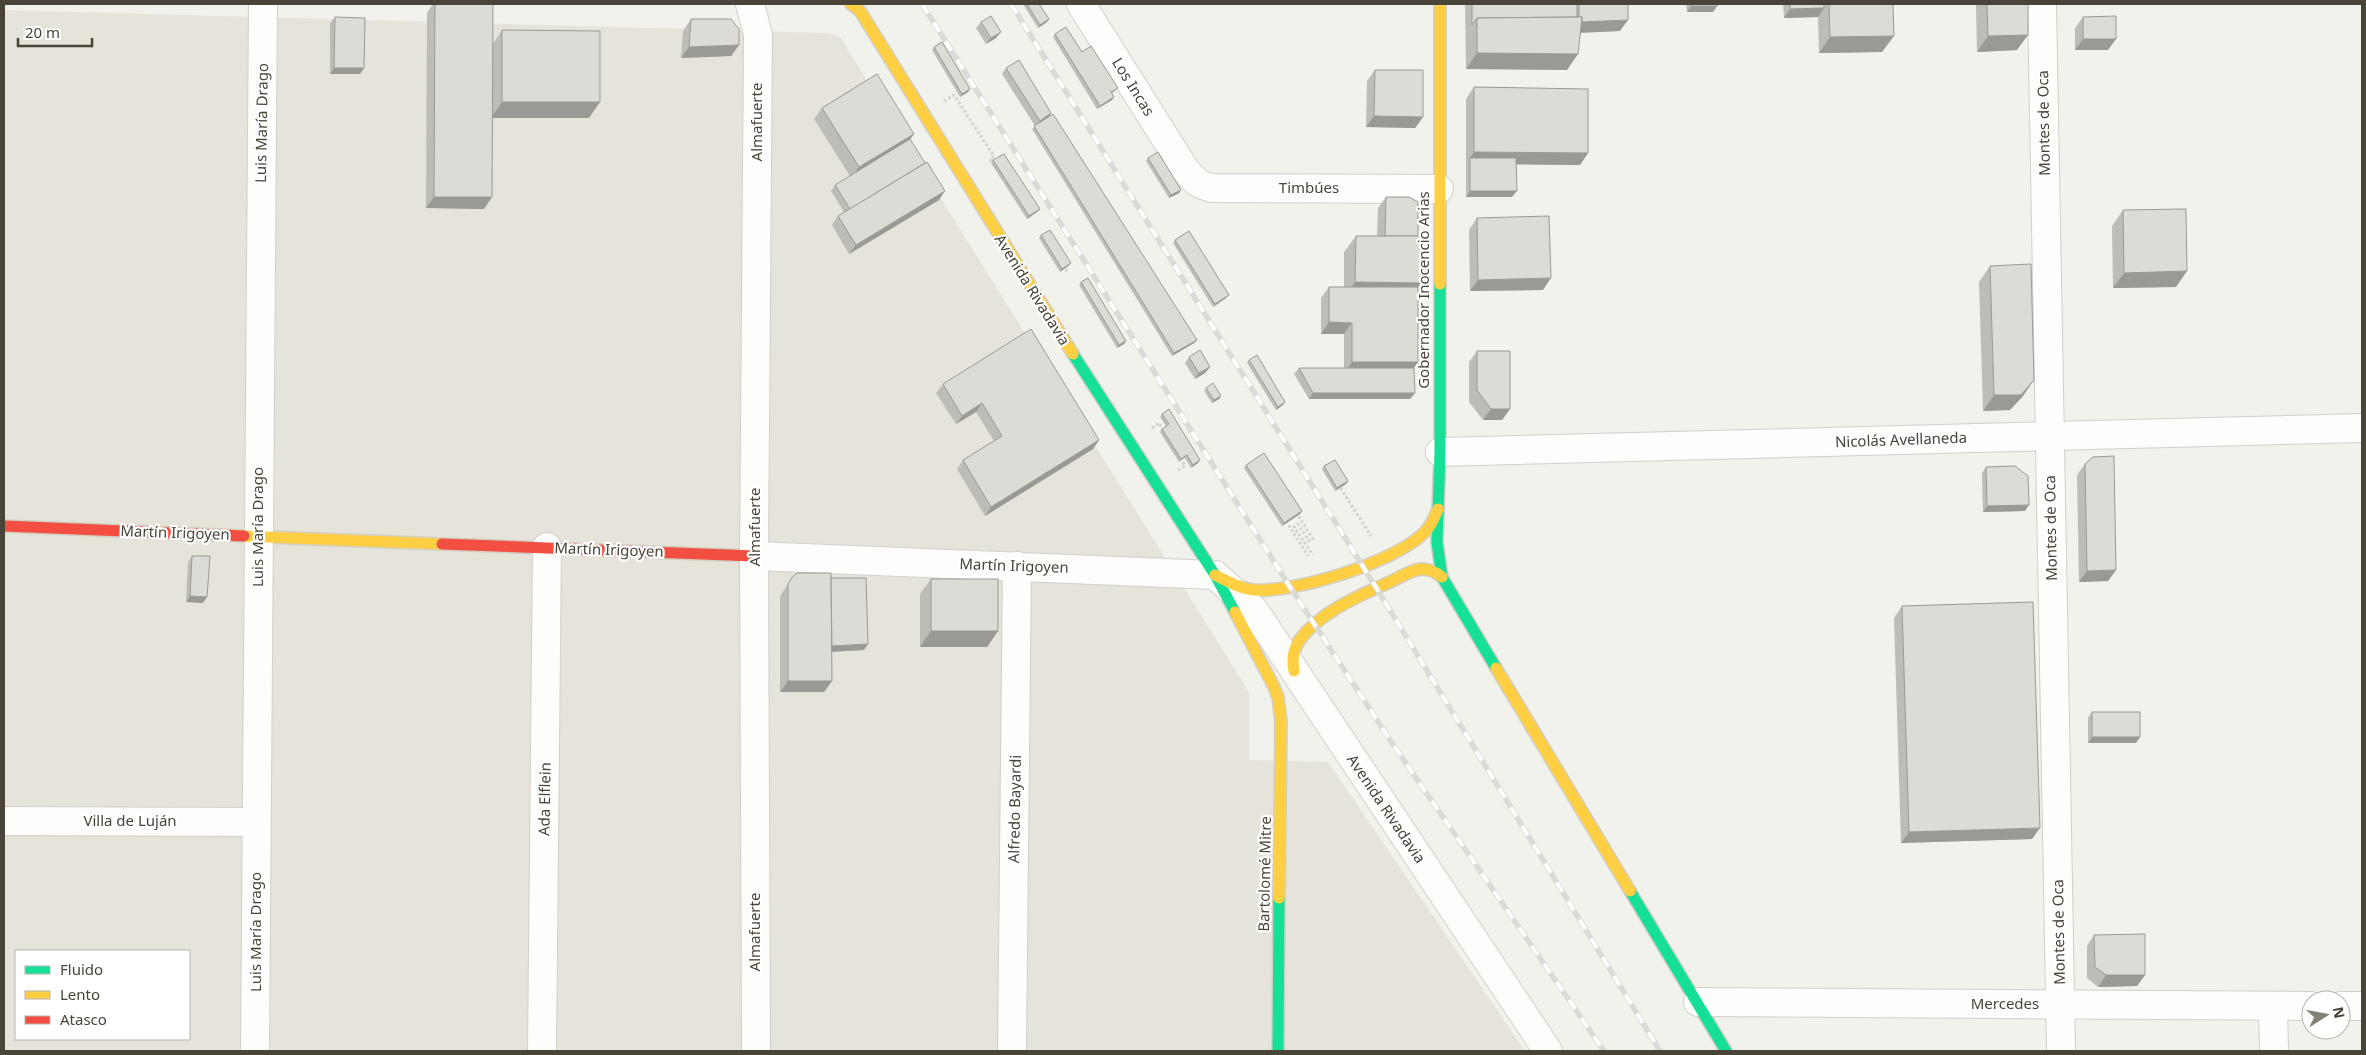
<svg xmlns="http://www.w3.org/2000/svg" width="2366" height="1055" viewBox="0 0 2366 1055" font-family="'Noto Sans',sans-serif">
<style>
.residential{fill:#e6e4da;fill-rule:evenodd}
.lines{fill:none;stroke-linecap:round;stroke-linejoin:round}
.street-casing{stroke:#d0cfca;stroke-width:30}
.fast-casing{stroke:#d2cfc4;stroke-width:14}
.slow-casing{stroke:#d2cfc4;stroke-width:14}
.jam-casing{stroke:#d2cfc4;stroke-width:14}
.path{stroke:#d2d2cb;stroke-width:3;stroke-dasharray:2.5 2.5;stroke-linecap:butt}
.street{stroke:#fdfdfc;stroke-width:28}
.fast{stroke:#16e098;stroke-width:11}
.slow{stroke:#ffcf43;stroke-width:11}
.jam{stroke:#f24e42;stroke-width:11}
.rail-casing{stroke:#dadad9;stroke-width:5.5}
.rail{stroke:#fff;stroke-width:4;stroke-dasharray:11;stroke-linecap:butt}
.wall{fill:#bdbcb7}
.shaded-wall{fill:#9a9995}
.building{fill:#dcdbd5;stroke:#9a9995}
.labels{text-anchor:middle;stroke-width:4.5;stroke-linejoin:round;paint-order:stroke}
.street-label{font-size:15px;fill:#494438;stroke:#fff}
</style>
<rect width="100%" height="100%" fill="#f2f2ed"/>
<path class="residential" d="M4,10L829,33L840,37L1249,692V760L1328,762L1525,1051H4ZM16,951H189V1039H16Z"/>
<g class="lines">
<defs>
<g id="street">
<path d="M750,4L758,35L754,556L756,1051"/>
<path d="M1081,4L1186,171L1198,183L1211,188L1439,189"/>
<path d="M2042,4L2061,1051"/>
<path d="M1440,452L2362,428"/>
<path d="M754,556L1215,575L1254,610L1548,1051"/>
<path d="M4,821L256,822"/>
<path d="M1698,1002L2311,1006"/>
<path d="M2273,1006L2274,1051"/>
<path d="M2341,1006H2362"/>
<path d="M255,1051L263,4"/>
<path d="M542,1051L547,547"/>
<path d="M1012,1051L1017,566"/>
</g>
<g id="fast">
<path d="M1440,284V452L1437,542L1442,577L1496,668"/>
<path d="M1073,354L1215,575L1235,612"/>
<path d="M1630,891L1726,1051"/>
<path d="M1278,1051L1279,898"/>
</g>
<g id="slow">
<path d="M851,4L860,11L1073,354"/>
<path d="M1440,4V284"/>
<path d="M244,536L442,544"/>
<path d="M1215,575C1227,581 1240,589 1254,590C1295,593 1396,562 1425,532C1431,526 1435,517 1438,509"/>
<path d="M1235,612L1273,685L1278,697L1281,721L1279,898"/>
<path d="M1496,668L1630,891"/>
<path d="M1294,671C1292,661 1293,650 1299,641C1319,612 1361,595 1392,581C1401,577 1411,570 1421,569C1429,569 1436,572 1442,577"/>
</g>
<g id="jam">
<path d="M4,526L244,536"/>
<path d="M442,544L754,556"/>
</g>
</defs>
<use href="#street" class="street-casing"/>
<use href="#fast" class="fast-casing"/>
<use href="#slow" class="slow-casing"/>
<use href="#jam" class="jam-casing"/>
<g class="path">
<path d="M944,101L954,95L994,156L990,159L993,164"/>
<path d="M1063,265L1068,273"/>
<path d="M1152,428L1159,423L1164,432"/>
<path d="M1178,470L1185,466L1181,458"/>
<path d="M1338,484L1371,536"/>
<path d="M1296,512L1313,539L1309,541L1298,524L1294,527L1313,555"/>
<path d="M1286,521L1308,556"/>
</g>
<use href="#street" class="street"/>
<use href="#fast" class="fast"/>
<use href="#slow" class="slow"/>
<use href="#jam" class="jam"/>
<defs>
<g id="rail">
<path d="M922,4L1290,587L1392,743L1604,1051"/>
<path d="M1011,4L1377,589L1660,1051"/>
</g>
</defs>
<use href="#rail" class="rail-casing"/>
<use href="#rail" class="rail"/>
</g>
<g class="wall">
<path d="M433,4H493V44L502,30L589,118H492V197L484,209L426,208L427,13Z"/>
<path d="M1023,4H1039L1049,19L1047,22L1038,28Z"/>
<path d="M1465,4H1628L1620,31L1581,33L1567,70L1466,69Z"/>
<path d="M1686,4H1717V6L1713,12H1687Z"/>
<path d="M1783,4H1893L1882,52L1819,53L1818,17L1784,18Z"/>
<path d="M1976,4H2028L2017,50L1977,52Z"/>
<path d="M335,17L364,68L360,74H330V23Z"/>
<path d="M2083,17L2108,50H2075V28Z"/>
<path d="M691,19L739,45L731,56L681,58L683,31Z"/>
<path d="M981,22L996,38L986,44L976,28Z"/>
<path d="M1055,34L1116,91L1112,93L1114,97L1112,100L1097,109L1053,37Z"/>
<path d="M934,47L970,89L968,92L960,97L932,50Z"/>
<path d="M1006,68L1051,113L1049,117L1197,340L1194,343L1172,356L1032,129L1035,126L1002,74Z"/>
<path d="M1375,70L1423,117L1415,128L1366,127L1367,81Z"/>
<path d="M1474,87L1588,153L1580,165L1517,164L1512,197H1466V99Z"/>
<path d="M822,108L914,134L910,139L939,200L849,254L832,225L838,216L844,212L831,191L835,185L850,176L814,119Z"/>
<path d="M1148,158L1181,190L1179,193L1169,198L1146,161Z"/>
<path d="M993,160L1040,209L1037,212L1027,219L991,163Z"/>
<path d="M1386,197L1418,236L1421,283L1418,287V362L1414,368L1415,393L1410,399H1309L1294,374L1299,368H1344V334H1321V298L1329,287H1344V252L1356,236H1377L1378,208Z"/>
<path d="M2123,210L2176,287L2113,288L2112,226Z"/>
<path d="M1477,218L1543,290L1470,291L1469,230Z"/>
<path d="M1041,235L1071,263L1068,266L1060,272L1039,238Z"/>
<path d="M1175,240L1226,298L1213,307L1173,243Z"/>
<path d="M1990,266L2023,396L2010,410L1983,411L1979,282Z"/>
<path d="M1081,282L1126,341L1124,344L1117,348L1079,285Z"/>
<path d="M1477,351L1510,409L1502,420H1483L1469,402V362Z"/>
<path d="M1189,357L1210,367L1205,373L1195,379L1185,363Z"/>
<path d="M1249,360L1283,405L1276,410L1247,363Z"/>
<path d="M943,384L1099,440L1093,449L985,516L957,469L963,460L994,441L976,412L956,424L936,393Z"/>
<path d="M1206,388L1221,396L1219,399L1212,403L1204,391Z"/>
<path d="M1162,414L1198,463L1191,468L1185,458L1179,462L1160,432L1162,429L1166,426L1160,417Z"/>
<path d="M2085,464L2116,570L2108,581L2079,582L2077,475Z"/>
<path d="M1246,465L1302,511L1300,514L1282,526L1244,468Z"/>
<path d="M1324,466L1348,481L1346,484L1335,491L1322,469Z"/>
<path d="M1986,467L2025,511L1983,512L1982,473Z"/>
<path d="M192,556L203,603L186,602L188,562Z"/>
<path d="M793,576L831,578L864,650L832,652V681L824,692H780V596Z"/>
<path d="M931,579L998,631L987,647H920V594Z"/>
<path d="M1902,606L2032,839L1901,843L1894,618Z"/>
<path d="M2092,712L2136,743H2088V718Z"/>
<path d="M2094,935L2145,975L2137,986L2098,987L2087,978V946Z"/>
</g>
<g class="shaded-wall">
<path d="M1691,6H1717L1713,12H1687Z"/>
<path d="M1824,8L1818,17L1784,18L1790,9Z"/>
<path d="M1049,19L1047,22L1038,28L1040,25Z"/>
<path d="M1628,20L1620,31L1571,33L1579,22Z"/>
<path d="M1001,32L996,38L986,44L991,38Z"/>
<path d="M2028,35L2017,50L1977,52L1988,36Z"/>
<path d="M1894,36L1882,52L1819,53L1830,37Z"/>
<path d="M2083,39H2116L2108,50H2075Z"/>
<path d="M739,45L731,56L681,58L689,47Z"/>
<path d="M1477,53L1578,54L1567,70L1466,69Z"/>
<path d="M334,68H364L360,74H330Z"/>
<path d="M970,89L968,92L960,97L962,94Z"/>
<path d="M1114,97L1112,100L1097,109L1100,106Z"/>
<path d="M502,102H600L589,118H491Z"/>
<path d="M1051,113L1047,119L1036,127L1040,121Z"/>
<path d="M1374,116L1423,117L1415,128L1366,127Z"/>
<path d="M914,134L906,145L851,178L859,167Z"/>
<path d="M1474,152L1588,153L1580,165L1470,164V158Z"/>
<path d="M1181,190L1179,193L1169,198L1171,195Z"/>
<path d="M945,191L939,200L849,254L856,245Z"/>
<path d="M1470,191H1517L1512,197H1466Z"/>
<path d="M434,197H492L484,209L426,208Z"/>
<path d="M1040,209L1037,212L1027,219L1029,216Z"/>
<path d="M1071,263L1068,266L1060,272L1062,269Z"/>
<path d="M2187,271L2176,287L2113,288L2124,273Z"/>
<path d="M1551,278L1543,290L1470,291L1478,280Z"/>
<path d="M1355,282L1421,283L1410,299L1344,298Z"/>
<path d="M1229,295L1226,298L1213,307L1215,304Z"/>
<path d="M1329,322L1352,323L1344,334H1321Z"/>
<path d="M1197,340L1194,343L1172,356L1174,353Z"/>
<path d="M1126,341L1124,344L1117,348L1119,345Z"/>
<path d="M1352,362H1418L1410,374H1344Z"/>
<path d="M1210,367L1205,373L1195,379L1199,373Z"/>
<path d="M2034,380L2023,396L2010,410L1983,411L1994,395Z"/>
<path d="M1313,393H1415L1410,399H1309Z"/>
<path d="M1221,396L1219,399L1212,403L1214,400Z"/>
<path d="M1285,402L1283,405L1276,410L1278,407Z"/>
<path d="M982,403L976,412L956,424L962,416Z"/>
<path d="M1491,409H1510L1502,420H1483Z"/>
<path d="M1099,440L1093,449L985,516L991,507Z"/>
<path d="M1200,460L1198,463L1191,468L1193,465Z"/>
<path d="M1348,481L1346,484L1335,491L1337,488Z"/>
<path d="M2029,505L2025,511L1983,512L1987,506Z"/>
<path d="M1302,511L1300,514L1282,526L1284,523Z"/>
<path d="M2116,570L2108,581L2079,582L2087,571Z"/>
<path d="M190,596L207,597L203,603L186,602Z"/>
<path d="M931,631H998L987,647H920Z"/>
<path d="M868,644L864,650L824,652L828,646Z"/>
<path d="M788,681H832L824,692H780Z"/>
<path d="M2092,737H2140L2136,743H2088Z"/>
<path d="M2040,828L2032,839L1901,843L1909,832Z"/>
<path d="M2106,975H2145L2137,986L2098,987Z"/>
</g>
<g class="building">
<path d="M435,4H493L492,197H434Z"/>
<path d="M1027,4H1039L1049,19L1040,25Z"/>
<path d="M1472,4H1577V17L1477,18L1472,25Z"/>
<path d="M1579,4H1628V20L1582,22V17H1579Z"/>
<rect x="1691" y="4" width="26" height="2"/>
<path d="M1790,4H1824V8L1790,9Z"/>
<path d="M1829,4H1893L1894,36L1830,37Z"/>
<path d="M1987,4H2028V35L1988,36Z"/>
<path d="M991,16L1001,32L991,38L981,22Z"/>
<path d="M2116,16V39H2083V17Z"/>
<path d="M335,17L365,18L364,68H334Z"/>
<path d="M1582,17L1578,54L1477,53V18Z"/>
<path d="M691,19H731L739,29V45L689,47Z"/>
<path d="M1066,27L1082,52L1091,46L1118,88L1111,92L1114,97L1100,106L1055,34Z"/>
<path d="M502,30L600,31V102H502Z"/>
<path d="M942,42L970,89L962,94L934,47Z"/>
<path d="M1019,60L1051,113L1040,121L1006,68Z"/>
<path d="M1375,70H1423V117L1374,116Z"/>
<path d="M877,74L914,134L859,167L822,108Z"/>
<path d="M1474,87L1588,89V153L1474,152Z"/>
<path d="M1053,114L1197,340L1174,353L1034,126Z"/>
<path d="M910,139L925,163L850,209L835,185Z"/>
<path d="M1158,152L1181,190L1171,195L1148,158Z"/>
<path d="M1004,154L1040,209L1029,216L993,160Z"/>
<path d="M1470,158H1516L1517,191H1470Z"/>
<path d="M927,162L945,191L856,245L838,216Z"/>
<path d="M1386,197H1409L1418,202V236H1385Z"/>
<path d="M2186,209L2187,271L2124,273L2123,210Z"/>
<path d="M1549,216L1551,278L1478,280L1477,218Z"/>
<path d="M1050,230L1071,263L1062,269L1041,235Z"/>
<path d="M1189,231L1229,295L1215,304L1175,240Z"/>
<path d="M1356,236H1421V283L1355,282Z"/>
<path d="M2031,264L2034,380L2021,395H1994L1990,266Z"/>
<path d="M1088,278L1126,341L1119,345L1081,282Z"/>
<path d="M1329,287H1418V362H1352V323L1329,322Z"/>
<path d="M1031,329L1099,440L991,507L963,460L1002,436L982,403L962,416L943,384Z"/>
<path d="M1200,350L1210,367L1199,373L1189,357Z"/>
<path d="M1477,351H1510V409H1491L1477,390Z"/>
<path d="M1257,355L1285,402L1278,407L1249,360Z"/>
<path d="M1299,368H1414L1415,393H1313Z"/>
<path d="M1213,383L1221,396L1214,400L1206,388Z"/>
<path d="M1169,409L1200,460L1193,465L1187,455L1181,459L1162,429L1169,424L1162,414Z"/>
<path d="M1264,453L1302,511L1284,523L1246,465Z"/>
<path d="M2114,456L2116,570L2087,571L2085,464L2093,457Z"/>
<path d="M1335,460L1348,481L1337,488L1324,466Z"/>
<path d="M2015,466L2028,476L2029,505L1987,506L1986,467Z"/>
<path d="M192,556H210L207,597L190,596Z"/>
<path d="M798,573H831L832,681H788V584L793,576Z"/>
<path d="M831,578H866L868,644L832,646Z"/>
<rect x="931" y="579" width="67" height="52"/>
<path d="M2033,602L2040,828L1909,832L1902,606Z"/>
<rect x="2092" y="712" width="48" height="25"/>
<path d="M2145,934V975H2106L2095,967L2094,935Z"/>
</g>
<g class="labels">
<g class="street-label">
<text transform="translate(1133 87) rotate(58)" y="5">Los Incas</text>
<text transform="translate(757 122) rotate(-90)" y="5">Almafuerte</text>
<text transform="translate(262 123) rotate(-89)" y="5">Luis María Drago</text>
<text transform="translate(2044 123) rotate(-91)" y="5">Montes de Oca</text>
<text x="1309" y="193">Timbúes</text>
<text transform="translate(1032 290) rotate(58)" y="5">Avenida Rivadavia</text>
<text transform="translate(1424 290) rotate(-90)" y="5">Gobernador Inocencio Arias</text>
<text transform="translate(1901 440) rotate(-2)" y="5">Nicolás Avellaneda</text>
<text transform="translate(258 527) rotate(-90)" y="5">Luis María Drago</text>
<text transform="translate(755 527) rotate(-90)" y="5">Almafuerte</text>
<text transform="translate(2051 528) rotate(-91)" y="5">Montes de Oca</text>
<text transform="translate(175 533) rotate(2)" y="5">Martín Irigoyen</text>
<text transform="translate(609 550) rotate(2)" y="5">Martín Irigoyen</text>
<text transform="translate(1014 566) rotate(2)" y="5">Martín Irigoyen</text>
<text transform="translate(545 799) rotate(-89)" y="5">Ada Elflein</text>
<text transform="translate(1015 809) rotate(-89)" y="5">Alfredo Bayardi</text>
<text transform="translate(1386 809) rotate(56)" y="5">Avenida Rivadavia</text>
<text x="130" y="826">Villa de Luján</text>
<text transform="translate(1265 874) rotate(-89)" y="5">Bartolomé Mitre</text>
<text transform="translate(256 932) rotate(-90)" y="5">Luis María Drago</text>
<text transform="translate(755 932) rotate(-90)" y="5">Almafuerte</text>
<text transform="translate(2059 932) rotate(-91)" y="5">Montes de Oca</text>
<text x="2005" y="1009">Mercedes</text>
</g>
</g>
<rect width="2366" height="1055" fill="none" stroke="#494438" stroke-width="10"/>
<rect x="15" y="950" width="175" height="90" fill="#ffffff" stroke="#b6b4af"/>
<rect x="25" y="966" width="25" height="8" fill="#16e098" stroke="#b6b4af"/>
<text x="60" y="975" font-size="15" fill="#494438">Fluido</text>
<rect x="25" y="991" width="25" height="8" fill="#ffcf43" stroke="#b6b4af"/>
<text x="60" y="1000" font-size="15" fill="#494438">Lento</text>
<rect x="25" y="1016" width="25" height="8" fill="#f24e42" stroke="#b6b4af"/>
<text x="60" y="1025" font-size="15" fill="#494438">Atasco</text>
<g transform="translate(2326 1015) rotate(79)"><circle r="24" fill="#ffffff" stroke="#b6b4af"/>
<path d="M0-4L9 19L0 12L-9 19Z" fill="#848177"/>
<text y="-8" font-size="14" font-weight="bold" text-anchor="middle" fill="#494438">N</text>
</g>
<path d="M18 38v8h74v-8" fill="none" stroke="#494438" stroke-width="2.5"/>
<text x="25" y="38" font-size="15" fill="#494438" stroke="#ffffff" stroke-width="4" paint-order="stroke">20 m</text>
</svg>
